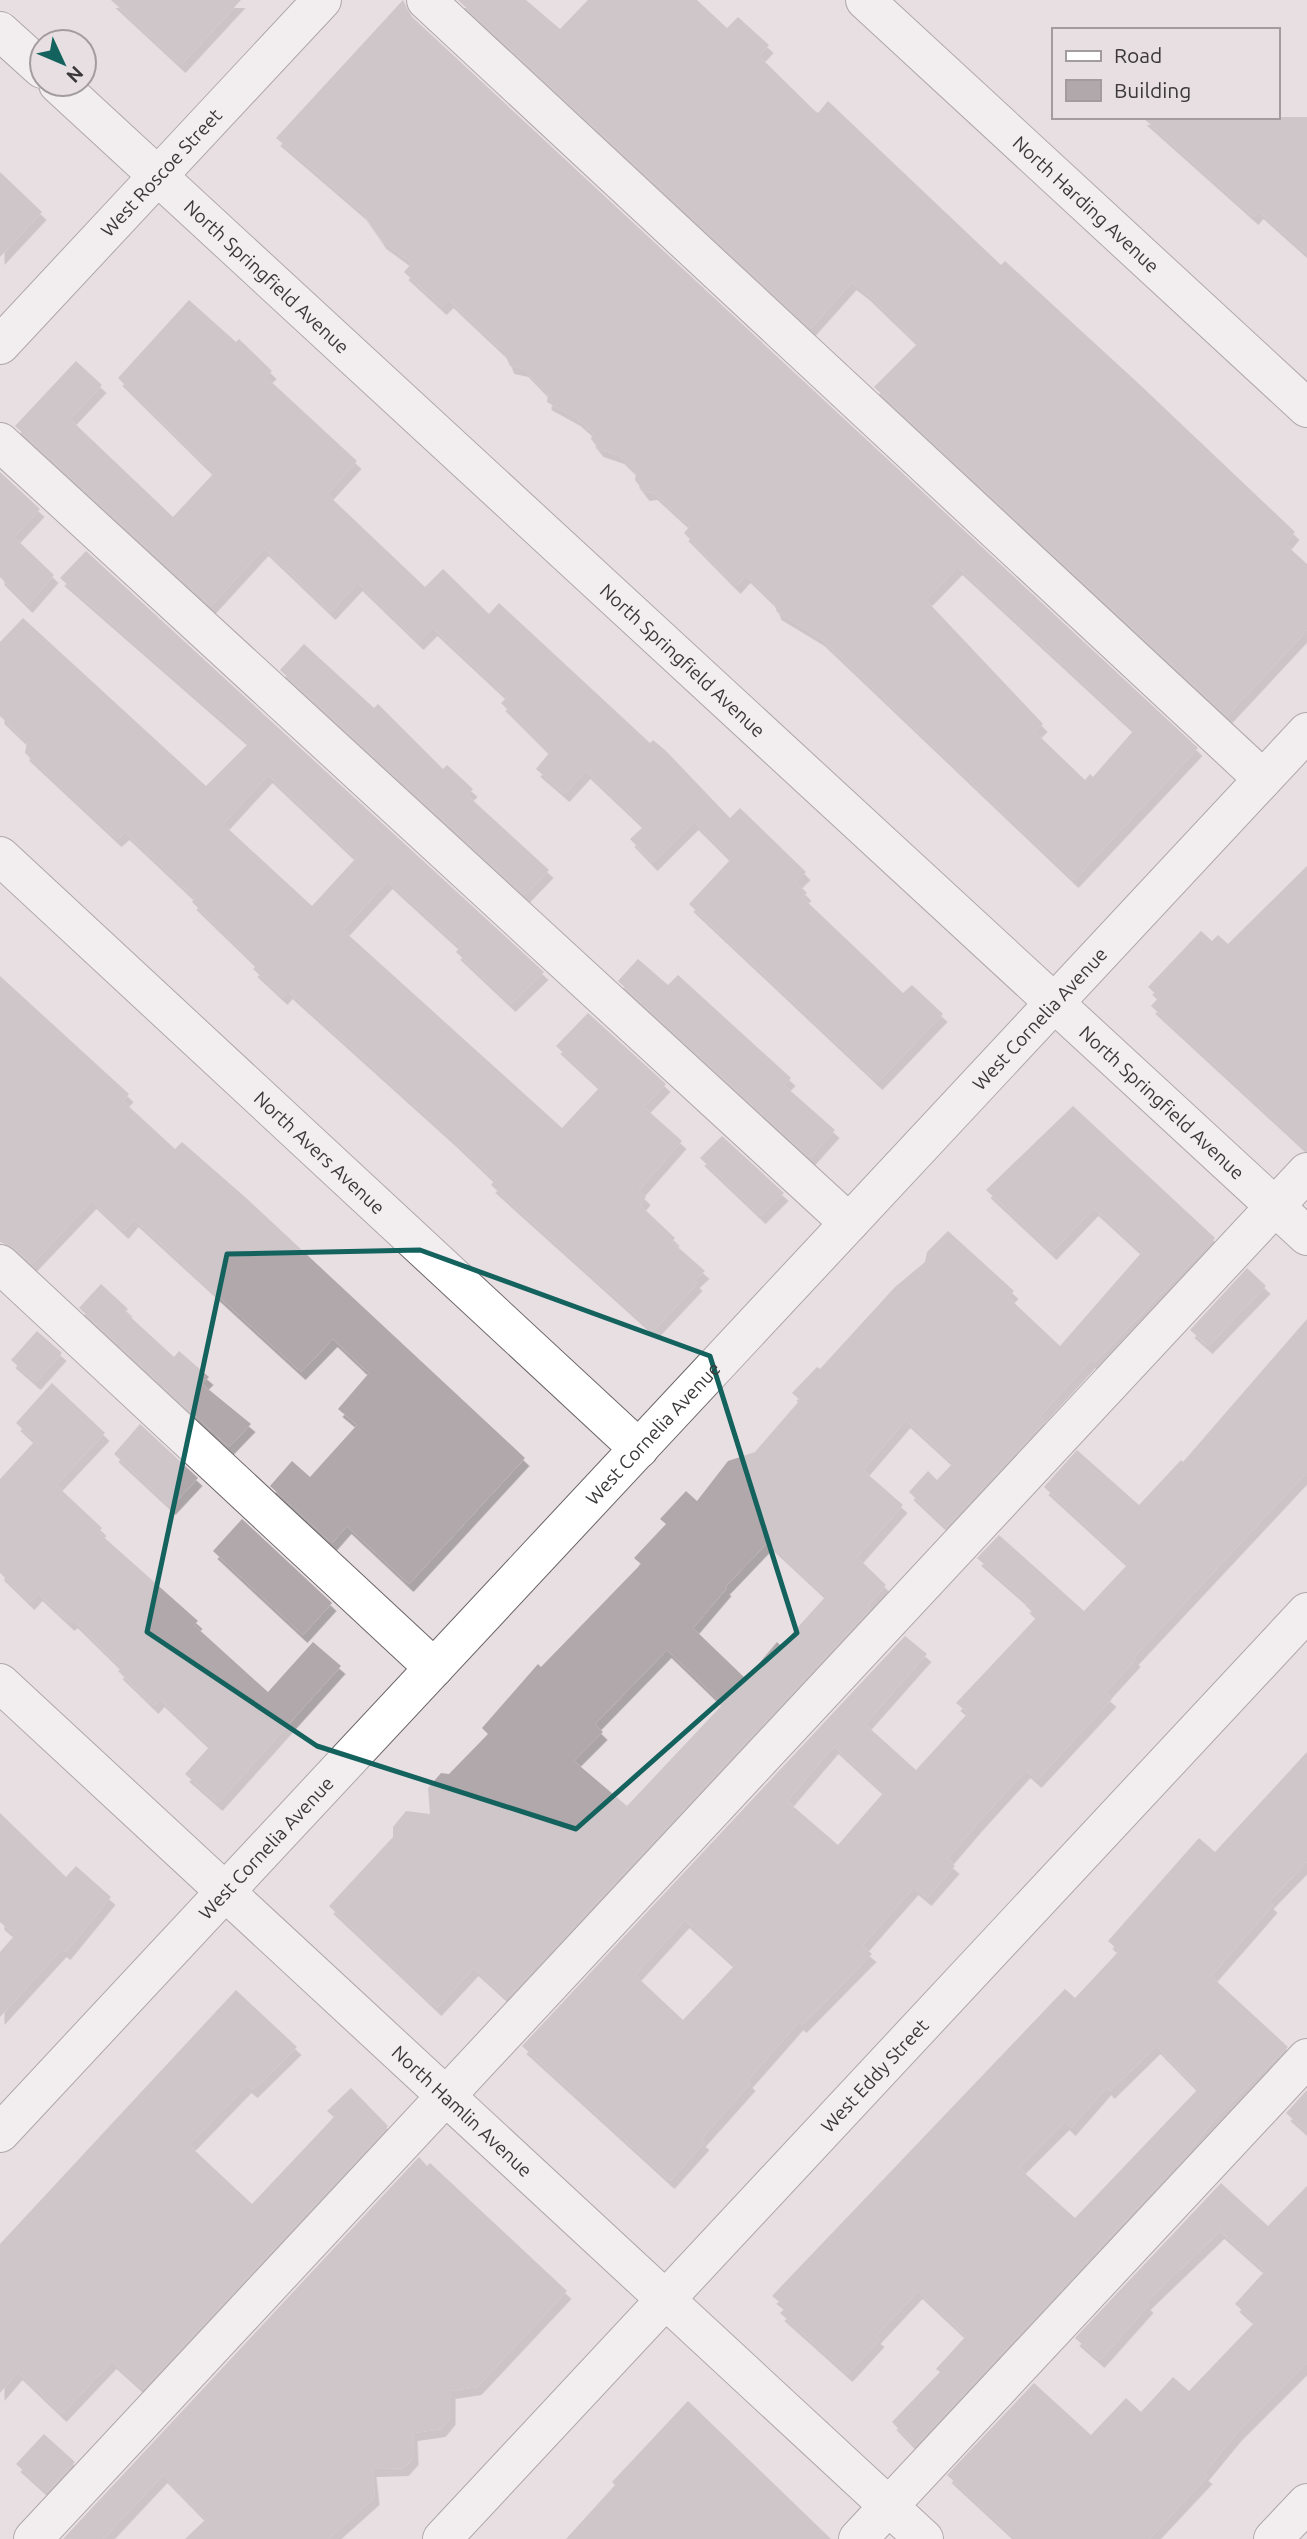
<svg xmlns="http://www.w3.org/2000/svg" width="1307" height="2539" viewBox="0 0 1307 2539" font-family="Ubuntu,sans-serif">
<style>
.building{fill:#b0a8ab;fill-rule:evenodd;filter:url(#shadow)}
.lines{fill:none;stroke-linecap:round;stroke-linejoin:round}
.minor-casing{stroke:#6c6567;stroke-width:40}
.minor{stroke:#fff;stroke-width:38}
.marked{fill:none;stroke:#14625e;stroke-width:5;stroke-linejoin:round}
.labels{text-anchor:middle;stroke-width:5;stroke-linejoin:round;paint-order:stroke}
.street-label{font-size:19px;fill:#3b3839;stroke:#e8dfe2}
</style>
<defs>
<filter id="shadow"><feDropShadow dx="4.5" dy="8" stdDeviation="0" flood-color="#0004"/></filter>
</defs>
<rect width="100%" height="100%" fill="#e8dfe2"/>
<g class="building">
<path d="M111,0H241L181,65Z"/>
<path d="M403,0L411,16L1198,748L1074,880L820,638L777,612L773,601L746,575L736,586L684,533L690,526L653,492L645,493L635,480L636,472L620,456L599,449L591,439L593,433L576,418L547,402L548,394L524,369L510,366L504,352L449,300L442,307L404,272L412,263L382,241L362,212L276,138ZM958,567L1134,730L1093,777L1090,774L1085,780L1035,732L1043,724L926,600Z"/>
<path d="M458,0H526L560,29L588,0H697L727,28L738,17L769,45L759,56L814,110L818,113L828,101L1001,265L1005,261L1138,383L1295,532L1285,544L1307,564V630L1227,716L874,387L918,343L865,292L852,282L811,328Z"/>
<path d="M1142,117H1307V254L1259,211L1254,217Z"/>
<path d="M0,172L42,212L0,257Z"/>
<path d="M189,300L236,342L239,339L272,371L266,377L357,461L327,494L425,587L443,569L489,614L499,603L650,743L653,740L666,751L730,818L740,808L806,872L796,882L807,893L802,897L903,993L912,985L943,1014L878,1082L689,904L731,859L694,822L653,863L630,839L644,826L586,771L565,794L536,769L550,752L501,703L507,697L433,628L419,642L358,583L331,612L264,548L211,606L15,426L76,361L102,385L70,419L173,517L214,473L118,378Z"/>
<path d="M0,472L40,509L14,537L54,575L28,605L0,577Z"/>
<path d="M86,551L544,972L511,1004L456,952L460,947L388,881L343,930L562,1128L600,1087L556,1046L588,1013L666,1084L644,1107L682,1141L639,1190L646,1197L640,1205L675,1238L672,1242L705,1271L695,1280L698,1283L653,1331L491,1185L495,1180L451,1138L288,991L283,997L253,969L257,965L192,902L195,898L125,832L117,839L25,753L27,742L0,716V642L23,618L206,786L249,743L60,578ZM268,775L356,858L312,906L223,824Z"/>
<path d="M304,644L374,708L378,704L443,769L447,765L473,789L467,795L549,870L525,895L280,670Z"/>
<path d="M1307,866V1150L1151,1006L1159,997L1148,987L1201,931L1212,941L1218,935L1228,944Z"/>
<path d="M638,959L668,985L678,975L791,1078L784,1085L835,1130L810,1158L618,981Z"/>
<path d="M0,976L129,1094L123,1101L175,1149L182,1142L245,1197L525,1458L409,1584L347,1526L332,1543L270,1486L292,1461L310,1477L357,1425L338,1409L369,1373L333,1339L301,1372L134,1219L124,1231L92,1201L32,1264L14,1248L0,1242Z"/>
<path d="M1073,1106L1215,1238L1094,1363L1091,1360L1040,1416L1045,1421L946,1527L909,1492L928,1471L937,1480L953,1463L906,1420L863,1470L903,1505L857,1557L886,1585L868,1605L871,1608L507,1998L474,1968L437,2008L329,1906L393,1837V1827L406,1811L430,1814L428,1788L441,1773L449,1774L488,1734L482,1728L538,1664L541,1667L641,1564L634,1558L666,1524L660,1519L686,1491L697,1501L728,1461L755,1452L800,1400L792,1393L817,1367L820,1369L895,1287L925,1262L927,1252L948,1231L1014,1291L1008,1297L1060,1346L1142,1252L1094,1208L1052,1252L986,1190ZM768,1542L826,1596L781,1646L777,1642L746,1679L693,1628L727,1588L725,1587ZM667,1650L723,1704L627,1806L574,1761L603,1732L595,1724Z"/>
<path d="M722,1136L784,1193L761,1216L700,1158Z"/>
<path d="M1247,1268L1266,1286L1208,1346L1190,1330Z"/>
<path d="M101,1284L128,1309L125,1312L174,1357L179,1351L209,1377L202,1384L251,1424L229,1447L79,1308Z"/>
<path d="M1307,1319V1472L1134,1657L1136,1659L1105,1693L1112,1699L1037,1780L1026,1770L977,1824L947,1859L955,1866L927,1898L914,1887L862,1946L872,1954L802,2025L799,2022L748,2080L751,2083L701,2139L705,2142L670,2181L522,2046L905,1636L927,1654L865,1724L916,1770L968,1713L956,1703L1037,1617L1025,1605L1028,1603L977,1558L999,1535L1084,1611L1128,1564L1044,1487L1077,1450L1139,1505L1181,1460L1183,1462ZM834,1746L884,1792L838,1845L787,1801ZM685,1920L735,1965L683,2020L635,1975Z"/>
<path d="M37,1331L62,1353L36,1382L11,1360Z"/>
<path d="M52,1383L105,1433L56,1485L102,1528L98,1532L198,1621L194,1625L268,1692L313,1642L341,1666L218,1803L185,1774L210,1746L160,1699L154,1706L118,1671L122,1668L73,1620L70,1623L38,1593L30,1602L0,1573V1479L35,1441L16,1423Z"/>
<path d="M140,1424L198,1478L171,1507L114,1454Z"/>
<path d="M242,1519L332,1603L303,1635L213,1551Z"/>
<path d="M1307,1752V1862L1269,1901L1273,1905L1211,1976L1288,2047L1218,2115L1188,2153L915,2446L892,2422L940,2372L936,2369L966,2336L918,2291L876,2336L880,2339L848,2374L780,2313L786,2307L772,2296L1065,1989L1075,1998L1119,1951L1108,1941L1199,1838L1215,1852ZM1156,2046L1198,2089L1075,2218L1019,2168L1065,2122L1071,2128L1107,2087L1110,2091Z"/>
<path d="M0,1813L66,1877L76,1866L111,1897L66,1952L62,1949L0,2017V1952L15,1935L0,1922Z"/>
<path d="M236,1990L297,2047L253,2090L247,2085L189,2145L252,2204L334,2117L327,2111L351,2088L388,2126L143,2389L112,2361L62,2414L18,2372L0,2393V2244Z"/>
<path d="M1307,2090V2132L1286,2113Z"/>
<path d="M419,2157L427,2166L430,2163L567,2291L477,2387L451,2391V2417L441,2429L413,2433L414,2457L404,2468L372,2469L375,2497L328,2539H185L206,2519L163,2475L103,2539H63Z"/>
<path d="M1221,2183L1268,2226L1307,2186V2363L1237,2433L1204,2473L1208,2476L1149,2539H1016L947,2475L1034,2383L1091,2435L1126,2398L1141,2412L1173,2377L1189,2391L1255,2322L1235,2304L1265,2271L1220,2231L1146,2302L1149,2305L1100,2360L1075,2338Z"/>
<path d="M688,2401L831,2539H566L615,2485L612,2482Z"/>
<path d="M44,2434L75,2462L47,2492L16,2464Z"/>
</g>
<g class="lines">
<defs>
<g id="minor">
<path d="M426,0L1263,779"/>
<path id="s1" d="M865,0L1307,408"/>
<path d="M0,31L42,69"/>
<path id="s2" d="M58,84L1307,1236"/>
<path id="s3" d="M0,345L322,0"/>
<path d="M0,442L849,1223"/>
<path id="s4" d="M0,856L639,1449"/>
<path d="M0,1264L434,1668"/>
<path id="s5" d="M0,1683L924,2539"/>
<path id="s6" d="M0,2133L1307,732"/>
<path d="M33,2539L1307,1172"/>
<path id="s7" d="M442,2539L1307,1612"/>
<path d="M858,2539L1307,2058"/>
<path d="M1273,2539L1307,2503"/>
</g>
</defs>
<use href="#minor" class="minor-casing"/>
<use href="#minor" class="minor"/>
</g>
<path d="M0 0H1307V2539H0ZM420,1250L710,1356L797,1633L576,1829L317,1746L147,1632L227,1254Z" fill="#e8dfe2" fill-opacity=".55" fill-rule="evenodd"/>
<path class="marked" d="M420,1250L710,1356L797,1633L576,1829L317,1746L147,1632L227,1254Z"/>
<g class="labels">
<g class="street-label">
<text dy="7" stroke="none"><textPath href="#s3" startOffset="236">West Roscoe Street</textPath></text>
<text dy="7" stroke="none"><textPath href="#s1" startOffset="301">North Harding Avenue</textPath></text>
<text dy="7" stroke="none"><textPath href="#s2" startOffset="284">North Springfield Avenue</textPath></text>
<text dy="7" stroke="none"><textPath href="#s2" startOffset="850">North Springfield Avenue</textPath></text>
<text dy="7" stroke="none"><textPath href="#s6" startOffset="1524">West Cornelia Avenue</textPath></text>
<text dy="7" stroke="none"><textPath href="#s2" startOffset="1502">North Springfield Avenue</textPath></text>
<text dy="7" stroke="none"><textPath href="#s4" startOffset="436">North Avers Avenue</textPath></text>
<text dy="7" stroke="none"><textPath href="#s6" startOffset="957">West Cornelia Avenue</textPath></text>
<text dy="7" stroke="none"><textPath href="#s6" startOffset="390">West Cornelia Avenue</textPath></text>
<text dy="7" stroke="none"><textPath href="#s7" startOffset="634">West Eddy Street</textPath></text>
<text dy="7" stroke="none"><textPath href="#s5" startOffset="630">North Hamlin Avenue</textPath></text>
</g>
</g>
<rect x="1052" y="28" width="228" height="91" fill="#e8dfe2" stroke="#a39c9e" stroke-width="2"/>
<rect x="1066" y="51" width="35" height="10" fill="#ffffff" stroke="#a39c9e" stroke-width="2"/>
<text x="1114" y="63" font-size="21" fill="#3b3839">Road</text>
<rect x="1066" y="80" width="35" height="21" fill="#b0a8ab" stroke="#a39c9e" stroke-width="2"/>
<text x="1114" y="98" font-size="21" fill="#3b3839">Building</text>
<g transform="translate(63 63) rotate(134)"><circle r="33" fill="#e8dfe2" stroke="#a39c9e" stroke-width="2"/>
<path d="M0-5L12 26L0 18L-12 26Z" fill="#14625e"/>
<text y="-10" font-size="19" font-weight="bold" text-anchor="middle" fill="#3b3839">N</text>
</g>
</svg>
